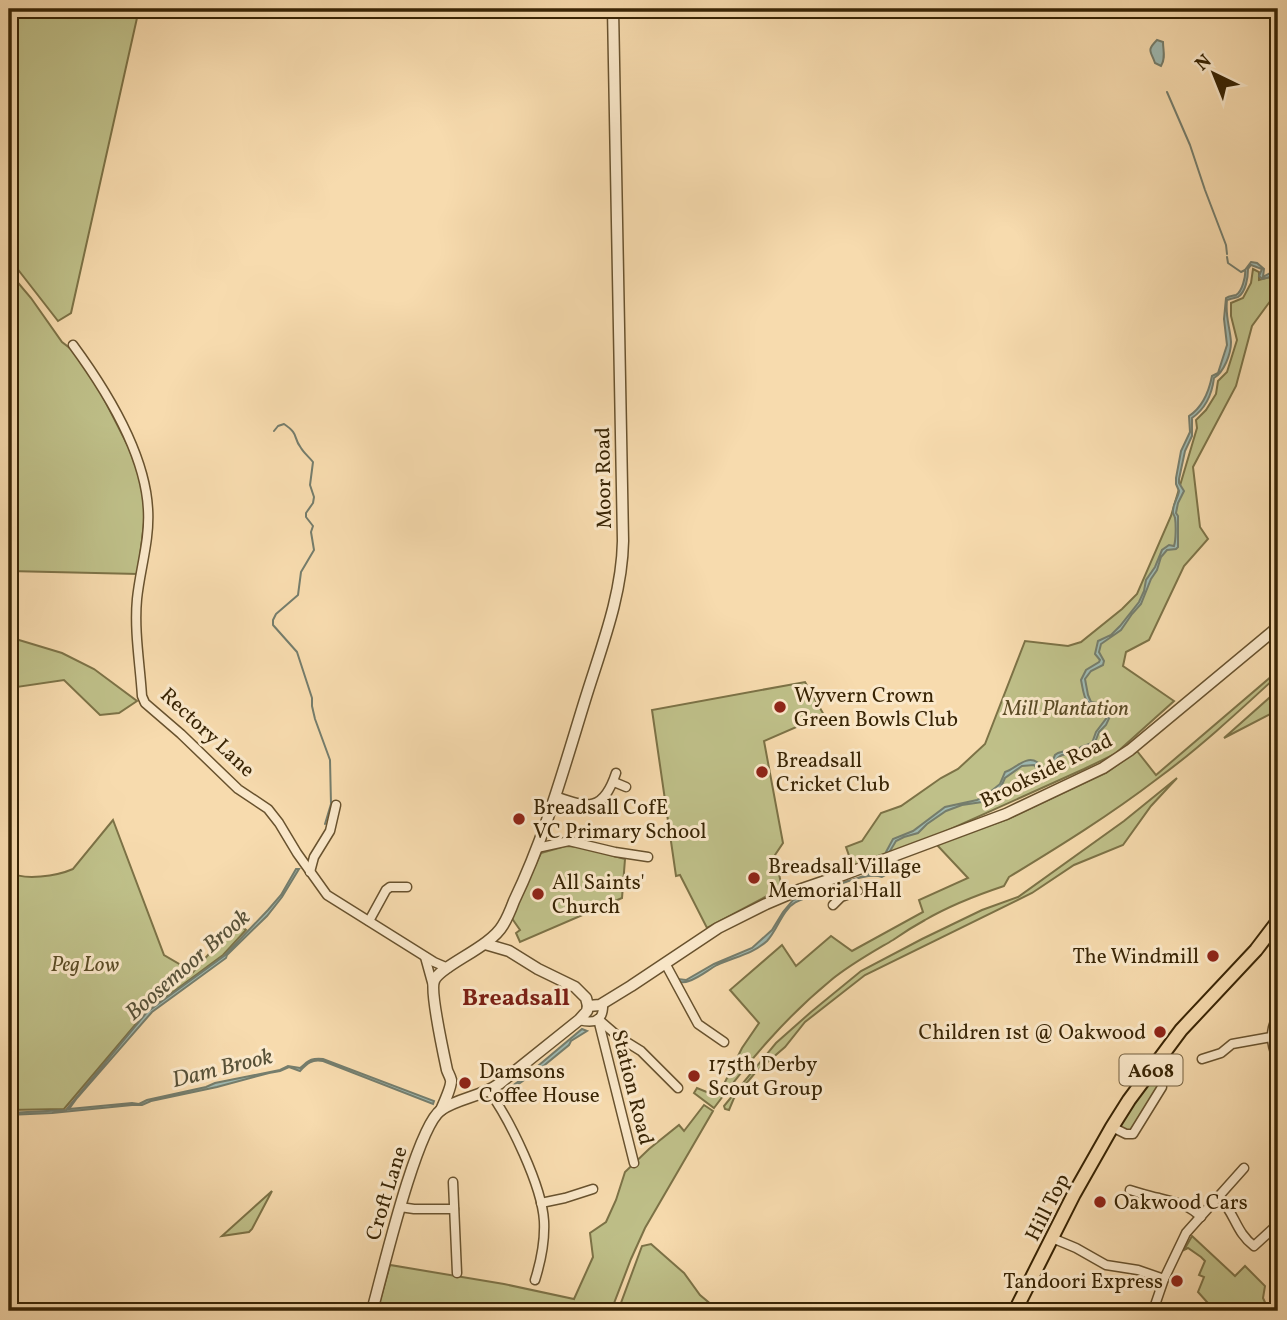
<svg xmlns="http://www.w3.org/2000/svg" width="1287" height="1320" viewBox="0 0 1287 1320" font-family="Vollkorn,serif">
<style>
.green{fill:#bfc089;stroke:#7c7246;stroke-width:2}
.water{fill:#9eb9b2;stroke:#757d6c;stroke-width:2}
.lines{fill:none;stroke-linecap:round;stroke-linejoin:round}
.stream{stroke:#757d6c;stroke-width:2}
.minor-casing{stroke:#68522e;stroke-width:11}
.tertiary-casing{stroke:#68522e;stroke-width:13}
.primary-casing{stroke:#382404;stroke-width:16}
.minor{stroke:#fae8ca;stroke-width:8}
.tertiary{stroke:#fae8ca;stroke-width:10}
.primary{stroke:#f7dbae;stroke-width:12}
.poi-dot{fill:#8f2418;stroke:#fae8ca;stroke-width:2.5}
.labels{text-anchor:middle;stroke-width:6;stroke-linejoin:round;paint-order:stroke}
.shield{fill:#fae8ca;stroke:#725f3f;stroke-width:2}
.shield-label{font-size:19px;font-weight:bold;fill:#382404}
.street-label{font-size:21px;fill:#382404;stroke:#fae8ca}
.poi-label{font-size:21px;fill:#382404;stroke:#fae8ca;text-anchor:start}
.park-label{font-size:21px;font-style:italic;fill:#5a4b25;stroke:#fae8ca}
.water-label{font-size:23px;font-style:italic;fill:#575138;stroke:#fae8ca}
.quarter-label{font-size:24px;font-weight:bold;fill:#7a1f14;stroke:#fae8ca}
</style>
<rect width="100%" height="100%" fill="#f7dbae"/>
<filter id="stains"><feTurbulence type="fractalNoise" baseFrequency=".00286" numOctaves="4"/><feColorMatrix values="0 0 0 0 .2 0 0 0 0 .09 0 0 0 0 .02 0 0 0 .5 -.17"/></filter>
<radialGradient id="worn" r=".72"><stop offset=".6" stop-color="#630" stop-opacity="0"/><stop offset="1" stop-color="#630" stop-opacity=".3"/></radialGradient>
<g class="green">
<path d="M9,9H139L71,313L58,321L9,258Z"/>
<path d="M1253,269L1259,272V280L1278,275V298L1271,300L1252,326L1236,386L1193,467L1200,527L1208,539L1184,566L1149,640L1126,652L1123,666L1174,701L1115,754L1084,769L933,837L853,867L846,847L862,841L881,813L901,806L941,778L958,769L985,744L1025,641L1068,646L1081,642L1122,609L1137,594L1171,516L1197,428L1196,420L1206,410L1216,394L1218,381L1227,372L1237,340L1231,316V303L1243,298L1251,283Z"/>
<path d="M9,272L31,298L62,342L71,349L89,373L101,393L129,448L147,497L138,574L9,571Z"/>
<path d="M9,637L62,653L94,669L137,701L119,713L100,715L64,680L17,687L9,662Z"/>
<path d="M1273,675L1275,678C1237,713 1198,749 1157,779C1110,815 1060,846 1009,877L1004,886C977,895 949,906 925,920C914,926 903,933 893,940C871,953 849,965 830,981C785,1018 749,1061 714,1108L694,1093L697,1088L714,1095L723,1086L742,1048L759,1023L730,990L782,945L796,966L831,936L852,951L923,912L919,900L968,878L936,844L1008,819L1106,773L1137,751L1156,775Z"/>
<path d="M805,682L824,715L764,741L783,843L775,855L782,888L707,928L680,875L676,876L652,710Z"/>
<path d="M1278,690V710L1224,738Z"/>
<path d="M1177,778L1151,806L1123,845L1074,865L1032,893L865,975L805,1022L785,1047L755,1073L734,1098L729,1110L725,1109L724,1106L776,1043L811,1012L861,971L922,939L982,910L1018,897L1124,821Z"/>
<path d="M113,820L164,955L193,972L216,946L234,921L246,930L223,955L146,1012L64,1109L9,1110V872C24,881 57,876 73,869Z"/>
<path d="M566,846L581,847L625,859L622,898L520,942L516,933L520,930L511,917L541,853Z"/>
<path d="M1151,1078L1159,1085L1131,1131H1125L1118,1125Z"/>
<path d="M704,1105L713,1111L645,1228L631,1259L611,1311H377L390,1265L504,1284L574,1299L593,1257L590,1233L606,1222L616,1200L625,1172L649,1149L679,1125L684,1131Z"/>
<path d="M272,1191L252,1229L249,1232L222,1236Z"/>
<path d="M1192,1236L1235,1276L1245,1266L1265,1286L1263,1298L1269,1311H1215L1198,1292L1204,1277L1199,1275L1205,1261L1201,1257L1188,1248L1184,1250Z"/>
<path d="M651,1244L684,1273L700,1295L713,1306L712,1311H618L642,1246Z"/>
</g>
<g class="water">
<path d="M1157,40L1163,42C1163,50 1166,58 1161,66L1155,63C1151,51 1146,51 1157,40Z"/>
<path d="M1251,262L1257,263L1264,269L1263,277L1278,269V272L1270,277L1262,279L1259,276L1262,269L1251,265L1248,269C1248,277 1246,292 1238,297C1234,298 1230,299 1227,300C1225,316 1230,327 1231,342C1231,354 1224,372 1214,378C1212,394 1205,409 1192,418V436L1185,451L1179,479V483L1184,491L1178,503L1176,513L1178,516V547L1176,549L1167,550L1161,557L1157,570L1151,579L1141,604L1132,614L1121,630L1101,644L1099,652L1104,661L1103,665L1091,671L1085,679L1088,695L1091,702L1109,705L1113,710L1106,725L1099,732L1094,745C1088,748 1080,752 1073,754C1070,755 1065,754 1062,755C1051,760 1057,771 1042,774L1034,765L1022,766L1005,778L1001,787L982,802L962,805L946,811L927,824L918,833L904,837L896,841L890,851L889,873L882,877C864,870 815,894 796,902C782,910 778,929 767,941C753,954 734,957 717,965C708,970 699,978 689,981C684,983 683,982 678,982L677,979L686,980L714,964L752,948L772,930L783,912L793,900L875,872L881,874L885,872L887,869L886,852L893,839L913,831L945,807L977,800L985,796L1000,784L1005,772C1015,769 1026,755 1037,762C1040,765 1043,768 1046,770L1050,767L1055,755L1058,753L1065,751H1075L1081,747L1092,743L1096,732L1108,716L1109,711L1105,706C1083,706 1085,699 1081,680L1086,670L1099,662L1100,660L1095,654L1098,641L1111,635L1120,626L1139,602L1144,591L1146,580L1155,567L1162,550L1169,545L1174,546C1176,540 1176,524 1175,518C1175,516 1173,514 1173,513C1172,505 1178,498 1179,491L1176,484V478L1181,451L1190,432L1189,416C1203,407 1209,391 1212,376L1218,373L1227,345L1224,319L1226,298C1229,296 1233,296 1236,295C1242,292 1246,276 1245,270Z"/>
<path d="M296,869H299L282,897L267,916L227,955L226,958L152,1012L77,1098L69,1109L132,1103L139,1104L147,1100L206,1087L215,1083L280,1070L288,1066L300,1068C309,1061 309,1058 323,1059L434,1101L433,1104L323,1061C312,1059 307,1063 300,1071L289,1067L280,1071L269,1073L217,1087L151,1101L142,1105H132L52,1113L9,1115V1113L66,1110L147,1012L224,956L268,910L281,895Z"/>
<path d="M582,1029L587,1031L571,1041L569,1045L541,1068H537L527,1078L503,1095L501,1094L526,1076Z"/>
</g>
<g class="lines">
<g class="stream">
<path d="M1167,92L1190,145L1205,190L1226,245L1227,254"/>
<path d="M1227,257L1228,263L1241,272L1245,270"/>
<path d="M274,431L278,426L284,424C300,435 292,436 301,448C304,453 309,457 313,462L310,485L314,497L313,503L306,513V517L313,526L311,532L314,550L301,572L298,595L276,614L273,620V625L297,652L312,698V706L315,719L330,760L331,804L325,824"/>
</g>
<defs>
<g id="minor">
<path d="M73,345C106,390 145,452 148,509C150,540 140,569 137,599C134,631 140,664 142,696L145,703L181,734L238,789L268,809L279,823L297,853L327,895L434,962L448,968"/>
<path d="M614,782L626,787"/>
<path d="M555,796C588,808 603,812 616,773"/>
<path d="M537,848L569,841L615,852L648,857"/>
<path d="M310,872L314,857L330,831L336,805"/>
<path d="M833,905L841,897L858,891"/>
<path d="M369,921L386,890L390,887H407"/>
<path d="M425,957L433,986"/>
<path d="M665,963L698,1024L724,1042"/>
<path d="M1278,1016C1269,1030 1271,1045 1278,1060"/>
<path d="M598,1019L634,1163"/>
<path d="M598,1019L620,1038L641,1051L678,1088"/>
<path d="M579,1020C595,1024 604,1021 603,1003"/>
<path d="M1202,1059L1221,1053L1232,1044L1271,1037"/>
<path d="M489,1091C510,1120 542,1186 544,1221C545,1241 541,1261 535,1280"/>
<path d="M1112,1127L1126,1134H1133L1162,1087L1161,1082L1149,1072"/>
<path d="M453,1182L457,1273"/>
<path d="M1130,1190C1140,1193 1149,1196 1159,1198C1177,1203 1186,1203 1201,1217"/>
<path d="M1219,1197C1235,1213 1236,1233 1254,1246L1278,1224"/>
<path d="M541,1203L565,1198L593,1189"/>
<path d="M400,1207L414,1209H454"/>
<path d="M1052,1238L1076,1248L1106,1265L1138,1270L1164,1279"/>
<path d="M1019,1305L1030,1311"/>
<path d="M1153,1311L1164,1279L1186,1233L1244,1168"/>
</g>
<g id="tertiary">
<path d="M485,944L509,951L538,969L575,987L586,998L588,1006"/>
<path d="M588,1006L600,1005L631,986L718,928L766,904L799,890L840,876L1006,814L1103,768L1130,750L1278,627"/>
<path d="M441,1110C444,1103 452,1086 451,1080C450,1076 448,1073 447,1070C444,1056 430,991 434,981C439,966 490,948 503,925C508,917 511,909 514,901C545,837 564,768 585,700C601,648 622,596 623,541L613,9"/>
<path d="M372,1311C382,1275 416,1128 441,1110C458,1098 481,1097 499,1084L579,1020L587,1011L588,1006"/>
</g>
<path id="primary" d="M1015,1311L1074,1194L1112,1127L1129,1100L1181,1030L1256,950L1278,921"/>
</defs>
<use href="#minor" class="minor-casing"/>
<use href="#tertiary" class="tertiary-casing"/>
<use href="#primary" class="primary-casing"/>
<use href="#minor" class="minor"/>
<use href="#tertiary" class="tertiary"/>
<use href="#primary" class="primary"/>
</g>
<g class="poi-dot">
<circle cx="780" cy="707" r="7"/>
<circle cx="762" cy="772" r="7"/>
<circle cx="519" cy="819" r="7"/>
<circle cx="754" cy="878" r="7"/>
<circle cx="538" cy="894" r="7"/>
<circle cx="1213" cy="956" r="7"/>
<circle cx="1160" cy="1032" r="7"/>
<circle cx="694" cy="1076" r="7"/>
<circle cx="465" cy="1083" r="7"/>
<circle cx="1100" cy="1202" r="7"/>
<circle cx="1177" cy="1281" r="7"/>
</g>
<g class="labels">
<rect class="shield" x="1119.5" y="1054.5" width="63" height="31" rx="5"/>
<g class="shield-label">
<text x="1151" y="1077">A608</text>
</g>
<g class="street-label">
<text transform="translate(603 478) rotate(-91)" y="7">Moor Road</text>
<text transform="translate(208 732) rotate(43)" y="7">Rectory Lane</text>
<text transform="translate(1046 770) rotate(-26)" y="7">Brookside Road</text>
<text transform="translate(633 1087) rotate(76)" y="7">Station Road</text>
<text transform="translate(386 1193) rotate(-73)" y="7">Croft Lane</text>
<text transform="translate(1047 1207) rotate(-63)" y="7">Hill Top</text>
</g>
<g class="poi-label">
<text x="794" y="702">Wyvern Crown<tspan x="794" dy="24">Green Bowls Club</tspan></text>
<text x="776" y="767">Breadsall<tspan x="776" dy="24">Cricket Club</tspan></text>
<text x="533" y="814">Breadsall CofE<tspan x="533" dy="24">VC Primary School</tspan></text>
<text x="768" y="873">Breadsall Village<tspan x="768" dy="24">Memorial Hall</tspan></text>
<text x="552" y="889">All Saints'<tspan x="552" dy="24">Church</tspan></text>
<text x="1199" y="963" text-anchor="end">The Windmill</text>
<text x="1146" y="1039" text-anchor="end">Children 1st @ Oakwood</text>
<text x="708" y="1071">175th Derby<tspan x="708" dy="24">Scout Group</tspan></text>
<text x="479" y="1078">Damsons<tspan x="479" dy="24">Coffee House</tspan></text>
<text x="1114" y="1209">Oakwood Cars</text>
<text x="1163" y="1288" text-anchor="end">Tandoori Express</text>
</g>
<g class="park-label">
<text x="1066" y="715">Mill Plantation</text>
<text x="85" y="971">Peg Low</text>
</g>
<g class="water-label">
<text transform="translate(187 964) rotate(-41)" y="8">Boosemoor Brook</text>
<text transform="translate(222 1067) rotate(-14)" y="8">Dam Brook</text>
</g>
<g class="quarter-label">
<text x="516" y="1005">Breadsall</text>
</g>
</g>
<rect width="1287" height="1320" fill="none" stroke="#f7dbae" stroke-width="35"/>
<rect x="10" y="10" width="1266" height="1299" fill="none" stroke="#382404" stroke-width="3.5"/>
<rect x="18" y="18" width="1252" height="1285" fill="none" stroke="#382404" stroke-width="2"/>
<g transform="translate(1214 74) rotate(317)" stroke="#fae8ca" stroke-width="5" paint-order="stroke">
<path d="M0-5L12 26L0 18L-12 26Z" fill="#382404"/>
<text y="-10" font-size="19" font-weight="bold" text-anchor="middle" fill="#382404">N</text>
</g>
<rect width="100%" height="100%" filter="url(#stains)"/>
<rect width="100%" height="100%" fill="url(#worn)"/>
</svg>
